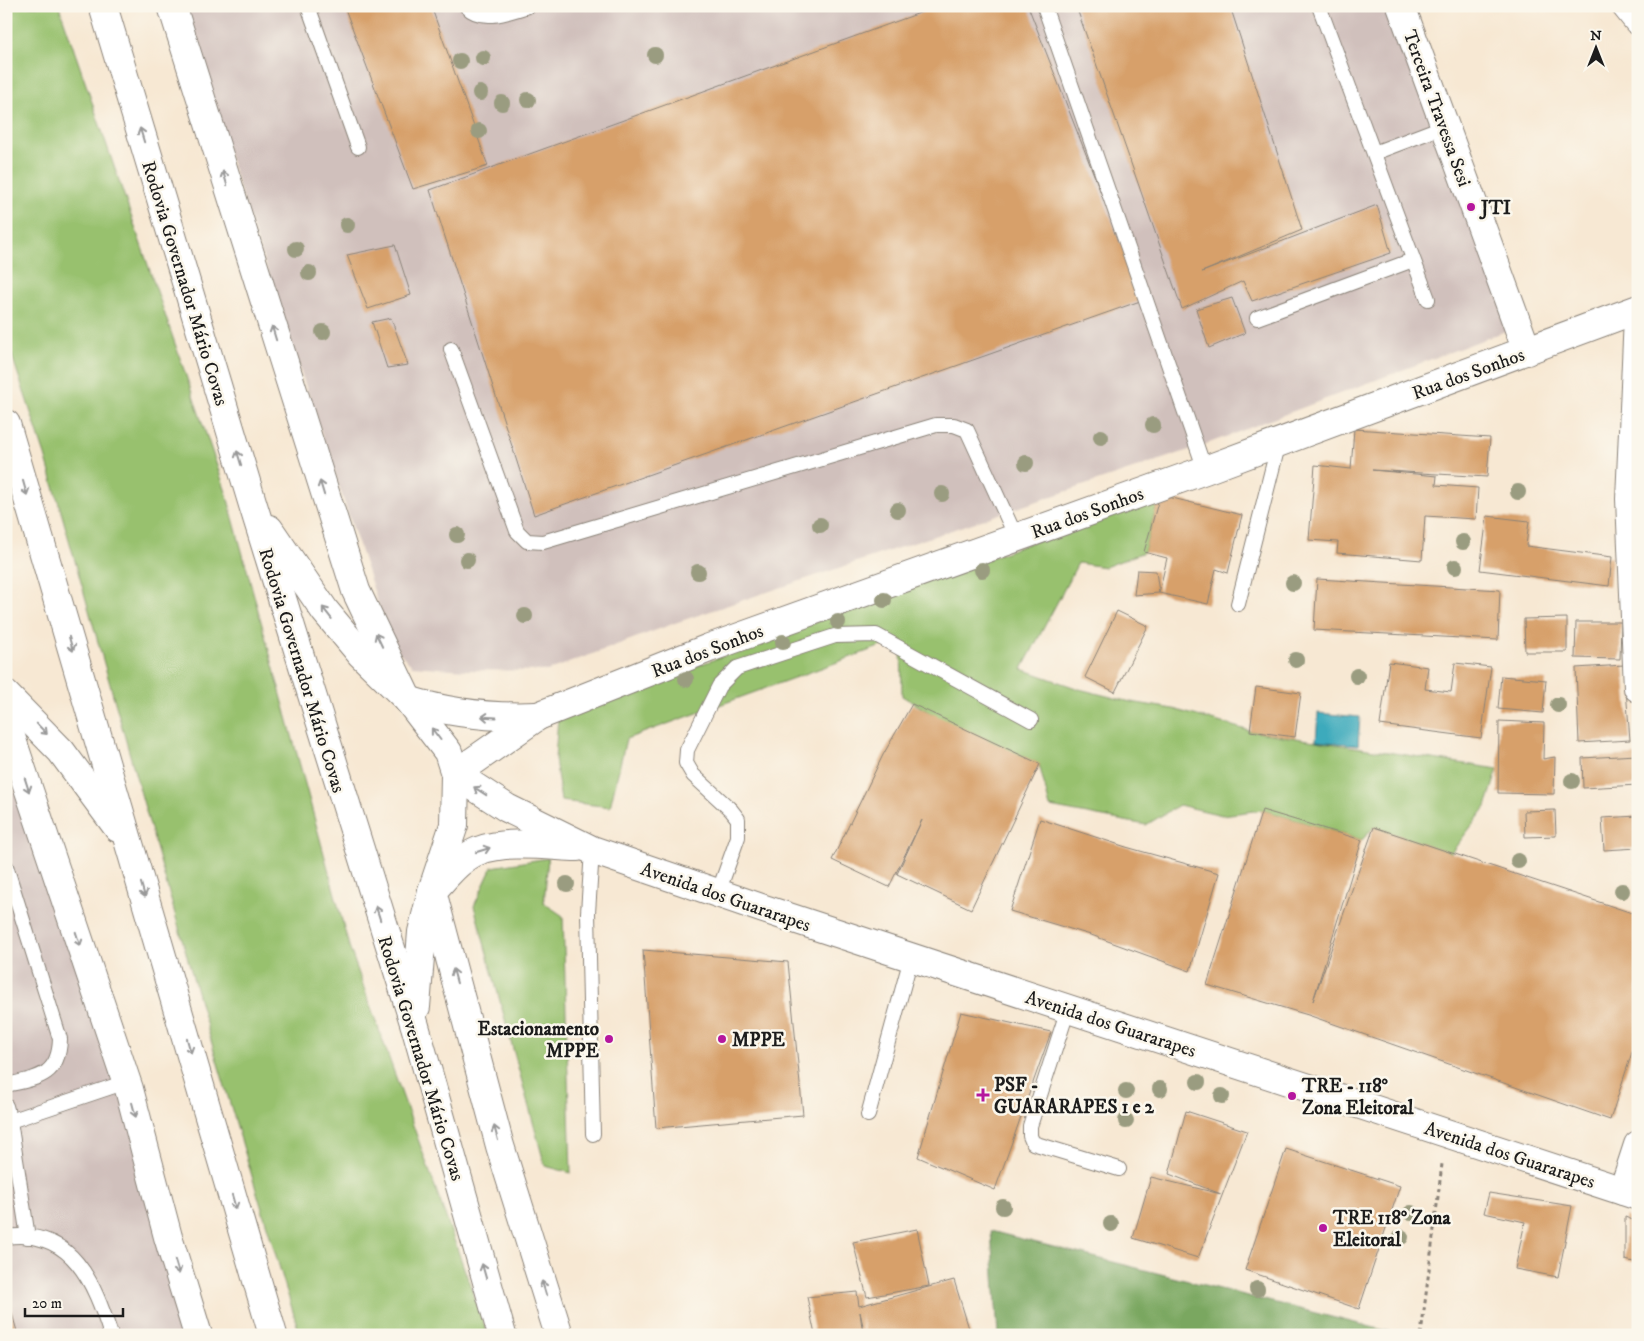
<svg xmlns="http://www.w3.org/2000/svg" width="1644" height="1341" viewBox="0 0 1644 1341" font-family="'IM FELL DW Pica',serif">
<style>
.industrial{fill:#d0c0bc}
.green{fill:#98c16e;stroke:#5a6e45}
.forest{fill:#7aa761;stroke:#4b623e}
.water{fill:#3daabc;stroke:#2c636c}
.building{fill:#d7a06b}
.lines{fill:none;stroke-linecap:round;stroke-linejoin:round}
.service-casing{stroke:#8a8278;stroke-width:16}
.minor-casing{stroke:#8a8278;stroke-width:30}
.secondary-casing{stroke:#8a8278;stroke-width:30}
.trunk-casing{stroke:#8a8278;stroke-width:30}
.path{stroke:#8a8278;stroke-width:3;stroke-dasharray:4 4;stroke-linecap:butt}
.service{stroke:#fff;stroke-width:14}
.minor{stroke:#fff;stroke-width:28}
.secondary{stroke:#fff;stroke-width:28}
.trunk{stroke:#fff;stroke-width:28}
.tree{fill:#9a9c80}
.oneway{stroke:#999}
.poi-dot{fill:#b5179e;stroke:#fbf7ec;stroke-width:2}
.labels{text-anchor:middle;stroke-width:5;stroke-linejoin:round;paint-order:stroke}
.street-label{font-size:19px;fill:#1c1c1c;stroke:#fbf7ec}
.poi-label{font-size:19px;font-weight:bold;fill:#1c1c1c;stroke:#fbf7ec;text-anchor:start}
</style>
<rect width="100%" height="100%" fill="#fbf7ec"/>
<filter id="ink" filterUnits="userSpaceOnUse"><feTurbulence type="fractalNoise" baseFrequency=".02" numOctaves="2"/><feDisplacementMap in="SourceGraphic" scale="10" xChannelSelector="R" yChannelSelector="G"/><feConvolveMatrix kernelMatrix="1 2 1 2 8 2 1 2 1" color-interpolation-filters="sRGB"/></filter>
<filter id="wash" filterUnits="userSpaceOnUse"><feTurbulence type="fractalNoise" baseFrequency=".0096" numOctaves="4" result="noise"/><feDisplacementMap in="SourceGraphic" scale="20" xChannelSelector="R" yChannelSelector="G"/><feGaussianBlur stdDeviation="1.12" result="paint"/><feColorMatrix in="noise" values="0 0 0 0 0 0 0 0 0 0 0 0 0 0 0 0 0 1.4 0 .05"/><feComposite in="paint" operator="in"/></filter>
<g filter="url(#wash)">
<rect width="100%" height="100%" fill="#f7e8d3"/>
<g class="industrial">
<path d="M183,6H1403L1519,326L1204,445L678,622L547,671L466,670L412,666L399,652L387,630L239,186Z"/>
<path d="M6,766L170,1228L197,1335H6Z"/>
</g>
<g class="green">
<path d="M6,6H59L226,492L349,946L488,1335H300L209,1034L45,455L6,338Z"/>
<path d="M1160,495L1144,552L1105,567L1078,563L1022,669L1079,689L1131,702L1173,709L1250,731L1498,769L1486,807L1451,853L1374,827L1362,840L1262,810L1222,815L1179,805L1146,825L1050,807L1039,764L937,717L902,696L901,639L626,739L610,807L561,801L555,759L558,717Z"/>
<path d="M548,858L544,903L563,916L571,1173L545,1166L474,906L492,867Z"/>
</g>
<path class="forest" d="M991,1231L1010,1236L1403,1335H998Z"/>
<path class="water" d="M1318,713L1360,717L1358,745L1316,741Z"/>
<g id="blocks">
<g class="building">
<path d="M344,6H431L488,166L413,189Z"/>
<path d="M939,6H1028L1143,300L534,515L430,190Z"/>
<path d="M1076,6H1230L1302,230L1202,272L1377,205L1391,253L1252,301L1243,281L1182,309Z"/>
<path d="M395,245L411,295L368,309L347,255Z"/>
<path d="M1232,298L1245,333L1209,348L1196,309Z"/>
<path d="M391,318L408,365L387,368L372,322Z"/>
<path d="M1354,429L1490,438L1487,477L1372,470L1437,476L1436,485L1478,488L1476,519L1425,516L1422,560L1337,553L1338,542L1309,540L1315,465L1351,469Z"/>
<path d="M1160,495L1242,515L1228,573L1216,569L1208,604L1159,593L1167,558L1144,552Z"/>
<path d="M1487,516L1529,521L1526,546L1612,557L1609,586L1480,570Z"/>
<path d="M1137,570L1156,571L1159,593L1134,595Z"/>
<path d="M1317,579L1500,590L1498,640L1314,630Z"/>
<path d="M1117,611L1148,626L1115,692L1085,677Z"/>
<path d="M1567,618V652H1525L1524,619Z"/>
<path d="M1576,622H1621L1620,659L1575,658Z"/>
<path d="M1389,662L1428,667L1425,689L1451,692L1455,663L1491,667L1481,738L1380,725Z"/>
<path d="M1624,665L1630,740L1579,743L1576,668Z"/>
<path d="M1501,676L1546,680L1543,713L1498,709Z"/>
<path d="M1256,687L1301,693L1295,737L1250,731Z"/>
<path d="M912,704L1040,764L971,909L897,874L922,820L889,887L832,860L883,755Z"/>
<path d="M1499,721L1544,723L1543,759L1555,757L1554,794L1498,793Z"/>
<path d="M1637,755L1638,785L1583,788L1582,758Z"/>
<path d="M1262,810L1362,840L1313,1001L1374,827L1638,915V1034L1610,1120L1308,1015L1207,985Z"/>
<path d="M1555,810L1556,836L1525,837L1524,811Z"/>
<path d="M1638,816V848L1604,850L1602,818Z"/>
<path d="M1040,819L1126,847L1219,873L1190,971L1094,936L1010,911Z"/>
<path d="M643,950L788,962L803,1115L656,1128Z"/>
<path d="M961,1012L1051,1032L995,1190L918,1157Z"/>
<path d="M1186,1111L1247,1131L1198,1258L1133,1238L1151,1177L1221,1194L1169,1174Z"/>
<path d="M1286,1149L1400,1186L1359,1309L1245,1270Z"/>
<path d="M1489,1193L1572,1206L1558,1277L1515,1269L1525,1222L1484,1213Z"/>
<path d="M1625,1217L1638,1222V1263L1625,1260Z"/>
<path d="M917,1229L929,1286L867,1297L853,1242Z"/>
<path d="M954,1280L971,1335H865L860,1312L863,1335H815L807,1297L857,1292L859,1306Z"/>
<path d="M11,1310L18,1335H6V1312Z"/>
</g>
</g>
</g>
<g filter="url(#ink)">
<use href="#blocks" fill-opacity="0" stroke="#8a8278" stroke-width="1"/>
<g class="lines">
<defs>
<g id="service">
<path d="M308,6L358,147"/>
<path d="M466,6C482,23 509,12 528,6"/>
<path d="M1044,6L1205,470"/>
<path d="M1319,6L1428,299"/>
<path d="M1374,153L1445,126"/>
<path d="M1257,318L1413,260"/>
<path d="M451,349L517,531L527,541L543,542L936,425H954L967,430L1016,537"/>
<path d="M1238,604L1279,442"/>
<path d="M592,850L588,913L593,1134"/>
<path d="M6,866L60,1039C59,1076 38,1078 6,1085"/>
<path d="M718,893L738,837V819L731,810L693,775L686,763L687,750L719,686L737,668L835,636L876,635L1031,720"/>
<path d="M1068,1009L1030,1126V1136L1033,1143L1119,1169"/>
<path d="M6,1106L10,1121L126,1082"/>
<path d="M868,1115L911,958"/>
<path d="M10,1121L28,1237"/>
<path d="M6,1237C73,1228 94,1283 111,1335"/>
</g>
<g id="minor">
<path d="M1401,6L1527,351"/>
<path d="M1626,6L1638,21"/>
<path d="M1638,317L1630,499L1638,688"/>
<path d="M1623,1191L1638,1145"/>
</g>
<g id="secondary">
<path d="M172,6L356,591L408,700L448,752L455,774L454,825L432,891L500,1146L559,1335"/>
<path d="M408,700C451,714 492,718 538,716"/>
<path d="M6,722L129,1089L168,1237L198,1335"/>
<path d="M455,774L538,716L709,648L1205,470L1638,309"/>
<path d="M455,774L507,808L592,850L764,909L1638,1196"/>
<path d="M437,886C449,873 461,858 478,851C505,840 548,846 577,847"/>
</g>
<g id="trunk">
<path d="M103,6L253,505L415,1026L502,1335"/>
<path d="M6,424L273,1335"/>
<path d="M269,529L325,611L361,654L408,700"/>
<path d="M6,695L61,751L118,828"/>
<path d="M416,1007L422,932L432,891"/>
</g>
</defs>
<use href="#service" class="service-casing"/>
<use href="#minor" class="minor-casing"/>
<use href="#secondary" class="secondary-casing"/>
<use href="#trunk" class="trunk-casing"/>
<path class="path" d="M1421,1335L1442,1164"/>
<use href="#service" class="service"/>
<use href="#minor" class="minor"/>
<use href="#secondary" class="secondary"/>
<use href="#trunk" class="trunk"/>
</g>
<g class="tree">
<circle cx="655" cy="55" r="8"/>
<circle cx="483" cy="58" r="8"/>
<circle cx="460" cy="61" r="8"/>
<circle cx="480" cy="93" r="8"/>
<circle cx="528" cy="100" r="8"/>
<circle cx="502" cy="103" r="8"/>
<circle cx="479" cy="131" r="8"/>
<circle cx="347" cy="225" r="8"/>
<circle cx="296" cy="249" r="8"/>
<circle cx="309" cy="273" r="8"/>
<circle cx="323" cy="332" r="8"/>
<circle cx="1153" cy="425" r="8"/>
<circle cx="1101" cy="437" r="8"/>
<circle cx="1026" cy="463" r="8"/>
<circle cx="1518" cy="492" r="8"/>
<circle cx="942" cy="494" r="8"/>
<circle cx="898" cy="510" r="8"/>
<circle cx="820" cy="525" r="8"/>
<circle cx="457" cy="535" r="8"/>
<circle cx="1463" cy="542" r="8"/>
<circle cx="467" cy="560" r="8"/>
<circle cx="1455" cy="567" r="8"/>
<circle cx="982" cy="570" r="8"/>
<circle cx="698" cy="572" r="8"/>
<circle cx="1293" cy="583" r="8"/>
<circle cx="884" cy="600" r="8"/>
<circle cx="525" cy="616" r="8"/>
<circle cx="838" cy="622" r="8"/>
<circle cx="783" cy="642" r="8"/>
<circle cx="1296" cy="660" r="8"/>
<circle cx="1357" cy="676" r="8"/>
<circle cx="686" cy="679" r="8"/>
<circle cx="1558" cy="705" r="8"/>
<circle cx="1572" cy="781" r="8"/>
<circle cx="1518" cy="861" r="8"/>
<circle cx="567" cy="884" r="8"/>
<circle cx="1622" cy="891" r="8"/>
<circle cx="1198" cy="1082" r="8"/>
<circle cx="1160" cy="1089" r="8"/>
<circle cx="1126" cy="1091" r="8"/>
<circle cx="1222" cy="1096" r="8"/>
<circle cx="1126" cy="1121" r="8"/>
<circle cx="1003" cy="1207" r="8"/>
<circle cx="1411" cy="1213" r="8"/>
<circle cx="1111" cy="1224" r="8"/>
<circle cx="1401" cy="1237" r="8"/>
<circle cx="1257" cy="1289" r="8"/>
</g>
<defs><path id="oneway-shaft" d="M-6 0H5M1.5-3L5.5 0L1.5 3" fill="none" stroke-width="1.6" stroke-linecap="round" stroke-linejoin="round" transform="scale(1.25)"/></defs>
<g class="oneway">
<use href="#oneway-shaft" transform="translate(142 135) rotate(-107)"/>
<use href="#oneway-shaft" transform="translate(225 178) rotate(-107)"/>
<use href="#oneway-shaft" transform="translate(274 333) rotate(-107)"/>
<use href="#oneway-shaft" transform="translate(239 458) rotate(-107)"/>
<use href="#oneway-shaft" transform="translate(25 488) rotate(74)"/>
<use href="#oneway-shaft" transform="translate(322 488) rotate(-107)"/>
<use href="#oneway-shaft" transform="translate(327 613) rotate(-128)"/>
<use href="#oneway-shaft" transform="translate(379 640) rotate(-115)"/>
<use href="#oneway-shaft" transform="translate(71 644) rotate(74)"/>
<use href="#oneway-shaft" transform="translate(489 717) rotate(-177)"/>
<use href="#oneway-shaft" transform="translate(42 729) rotate(46)"/>
<use href="#oneway-shaft" transform="translate(436 734) rotate(-127)"/>
<use href="#oneway-shaft" transform="translate(27 785) rotate(72)"/>
<use href="#oneway-shaft" transform="translate(480 791) rotate(-147)"/>
<use href="#oneway-shaft" transform="translate(483 850) rotate(-17)"/>
<use href="#oneway-shaft" transform="translate(143 890) rotate(74)"/>
<use href="#oneway-shaft" transform="translate(378 913) rotate(-108)"/>
<use href="#oneway-shaft" transform="translate(78 939) rotate(72)"/>
<use href="#oneway-shaft" transform="translate(455 976) rotate(-105)"/>
<use href="#oneway-shaft" transform="translate(189 1046) rotate(74)"/>
<use href="#oneway-shaft" transform="translate(134 1110) rotate(75)"/>
<use href="#oneway-shaft" transform="translate(496 1133) rotate(-105)"/>
<use href="#oneway-shaft" transform="translate(234 1202) rotate(74)"/>
<use href="#oneway-shaft" transform="translate(177 1267) rotate(73)"/>
<use href="#oneway-shaft" transform="translate(484 1271) rotate(-106)"/>
<use href="#oneway-shaft" transform="translate(544 1288) rotate(-107)"/>
</g>
</g>
<g class="poi-dot">
<circle cx="1471" cy="207" r="5"/>
<circle cx="609" cy="1039" r="5"/>
<circle cx="722" cy="1039" r="5"/>
<path d="M980.5 1087.5h5v5h5v5h-5v5h-5v-5h-5v-5h5z"/>
<circle cx="1292" cy="1096" r="5"/>
<circle cx="1323" cy="1228" r="5"/>
</g>
<g class="labels">
<g class="street-label">
<text transform="translate(1438 108) rotate(70)" y="7">Terceira Travessa Sesi</text>
<text transform="translate(186 283) rotate(73)" y="7">Rodovia Governador Mário Covas</text>
<text transform="translate(1468 373) rotate(-20)" y="7">Rua dos Sonhos</text>
<text transform="translate(1087 512) rotate(-20)" y="7">Rua dos Sonhos</text>
<text transform="translate(707 650) rotate(-21)" y="7">Rua dos Sonhos</text>
<text transform="translate(303 670) rotate(73)" y="7">Rodovia Governador Mário Covas</text>
<text transform="translate(726 896) rotate(19)" y="7">Avenida dos Guararapes</text>
<text transform="translate(1111 1023) rotate(18)" y="7">Avenida dos Guararapes</text>
<text transform="translate(422 1058) rotate(73)" y="7">Rodovia Governador Mário Covas</text>
<text transform="translate(1510 1154) rotate(18)" y="7">Avenida dos Guararapes</text>
</g>
<g class="poi-label">
<text x="1481" y="214">JTI</text>
<text x="599" y="1035" text-anchor="end">Estacionamento<tspan x="599" dy="22">MPPE</tspan></text>
<text x="732" y="1046">MPPE</text>
<text x="994" y="1091">PSF -<tspan x="994" dy="22">GUARARAPES 1 e 2</tspan></text>
<text x="1302" y="1092">TRE - 118°<tspan x="1302" dy="22">Zona Eleitoral</tspan></text>
<text x="1333" y="1224">TRE 118° Zona<tspan x="1333" dy="22">Eleitoral</tspan></text>
</g>
</g>
<rect width="1644" height="1341" fill="none" stroke="#fbf7ec" stroke-width="25"/>
<g transform="translate(1596 48)" stroke="#fbf7ec" stroke-width="4" paint-order="stroke">
<path d="M0-4L9 19L0 12L-9 19Z" fill="#1c1c1c"/>
<text y="-8" font-size="14" font-weight="bold" text-anchor="middle" fill="#1c1c1c">N</text>
</g>
<path d="M25 1308v8h98v-8" fill="none" stroke="#1c1c1c" stroke-width="2.5"/>
<text x="32" y="1308" font-size="15" fill="#1c1c1c" stroke="#fbf7ec" stroke-width="4" paint-order="stroke">20 m</text>
</svg>
